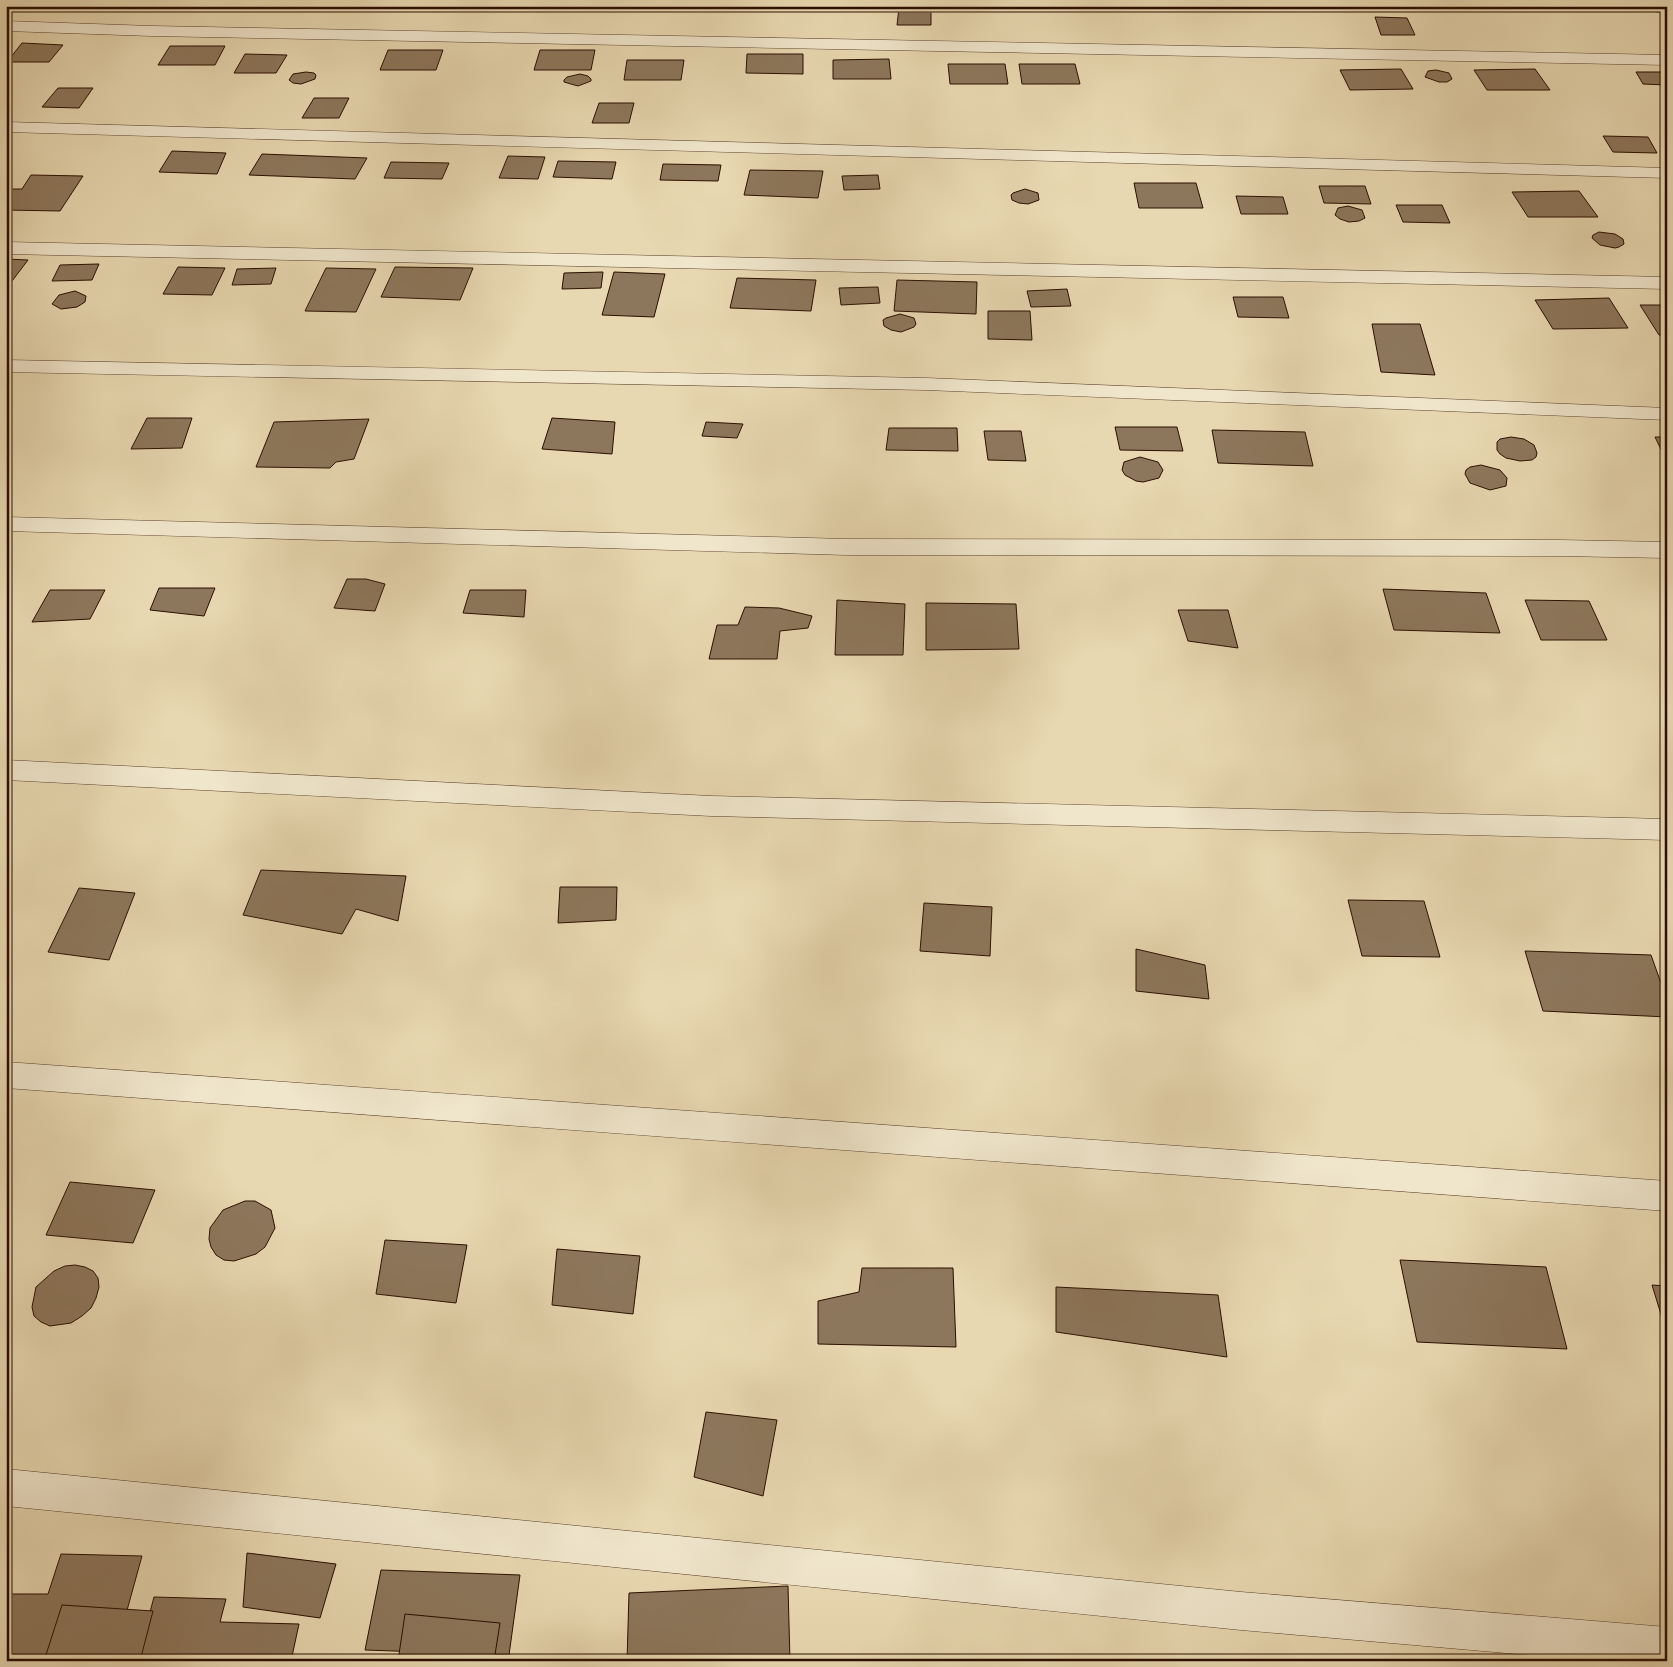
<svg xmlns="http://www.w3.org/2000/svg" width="1673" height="1667" viewBox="0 0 1673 1667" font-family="'Old Standard TT',serif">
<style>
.building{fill:#8d775c;stroke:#2a0e00}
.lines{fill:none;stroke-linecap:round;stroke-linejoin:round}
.minor-casing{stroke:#5a402c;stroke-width:1}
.minor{fill:#f0e6cc;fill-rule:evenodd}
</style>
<rect width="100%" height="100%" fill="#e8d8b1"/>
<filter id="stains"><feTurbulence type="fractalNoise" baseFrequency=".004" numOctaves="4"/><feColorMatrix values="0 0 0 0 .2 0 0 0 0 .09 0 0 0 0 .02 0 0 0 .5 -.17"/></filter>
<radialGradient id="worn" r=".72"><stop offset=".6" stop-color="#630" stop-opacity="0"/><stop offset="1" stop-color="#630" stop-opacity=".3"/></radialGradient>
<g class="building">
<path d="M1448,6H1507L1508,7L1449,8Z"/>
<path d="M1573,6H1632L1635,10H1576Z"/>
<path d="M1652,6H1667V12H1656Z"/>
<path d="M899,8H931V25H897Z"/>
<path d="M1375,17L1407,18L1415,35H1381Z"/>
<path d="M22,43L63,45L49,62H7Z"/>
<path d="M170,46H225L215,65H158Z"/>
<path d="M388,50H443L436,70H380Z"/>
<path d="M540,50H595L591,70H534Z"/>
<path d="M245,54L287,55L276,73H234Z"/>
<path d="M747,54H803V74L746,73Z"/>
<path d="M889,59L891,79H833V60Z"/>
<path d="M627,60H684L681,80H624Z"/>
<path d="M948,64H1005L1008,84H950Z"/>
<path d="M1019,64H1075L1080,84H1022Z"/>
<path d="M1401,69L1413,89L1350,90L1340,70Z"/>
<path d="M1535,69L1550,90H1487L1474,70Z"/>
<path d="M1436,70L1449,73L1452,79L1447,82H1439L1425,77L1428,71Z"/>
<path d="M306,72L314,73L316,75L315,79L301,84L293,83L289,80L293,74Z"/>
<path d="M1636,72H1667V85L1643,84Z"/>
<path d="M580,74L588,76L591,79V81L578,86L564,82V80L567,77Z"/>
<path d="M58,88H93L79,108L42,107Z"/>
<path d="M314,98H349L339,118H302Z"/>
<path d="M599,103H634L629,123H592Z"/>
<path d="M1603,136L1648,137L1657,153L1613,152Z"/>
<path d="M172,151L226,153L217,174L159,172Z"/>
<path d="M262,154L367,158L355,179L249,175Z"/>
<path d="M508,156L545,157L538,179L499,178Z"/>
<path d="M558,161L616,162L612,179L553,177Z"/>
<path d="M391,162L449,163L442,179L384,178Z"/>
<path d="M663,164L721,165L718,181L660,180Z"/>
<path d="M750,170L823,171L818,198L744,195Z"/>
<path d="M31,175L83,176L60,211L6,210L7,189H22Z"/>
<path d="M878,175L880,189L844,190L842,176Z"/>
<path d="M1134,183H1196L1203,208H1139Z"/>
<path d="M1319,186H1365L1371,204L1324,203Z"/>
<path d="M1025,189L1038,193L1039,200L1028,204L1019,203L1012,200L1011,195L1013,193Z"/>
<path d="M1579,191L1598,217H1528L1512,192Z"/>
<path d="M1236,196L1283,197L1288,214H1241Z"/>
<path d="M1396,205H1442L1450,223L1403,222Z"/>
<path d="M1348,206L1362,210L1365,218L1359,221L1349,222L1340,219L1335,215L1338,208Z"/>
<path d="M1599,232L1615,234L1623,239L1624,244L1619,247L1615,248L1600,245L1592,238L1593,235Z"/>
<path d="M6,259L28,260L6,289Z"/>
<path d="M99,264L92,280L52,281L60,265Z"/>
<path d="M178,267L225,268L212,295L163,294Z"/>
<path d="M395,267L473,268L460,300L381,297Z"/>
<path d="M276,268L271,284L232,285L237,269Z"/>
<path d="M326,268L376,269L356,312L305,311Z"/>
<path d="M603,272L601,288L562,289L564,273Z"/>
<path d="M614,272L665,274L654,317L602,315Z"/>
<path d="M737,278L816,280L811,311L730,308Z"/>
<path d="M897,280L977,282L976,314L894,311Z"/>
<path d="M878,287L880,303L841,305L839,288Z"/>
<path d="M1067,289L1071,306L1031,307L1027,291Z"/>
<path d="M75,291L86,296L85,302L77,307L61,309L52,304L59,295Z"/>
<path d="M1233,297H1283L1289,318L1238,317Z"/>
<path d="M1609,298L1628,328L1553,329L1535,300Z"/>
<path d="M1640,305H1667V335H1659Z"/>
<path d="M988,311H1030L1032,340L988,339Z"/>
<path d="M900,314L914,318L916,324L914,327L901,332L891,330L884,326L883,320L886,318Z"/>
<path d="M1372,324H1420L1435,375L1381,372Z"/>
<path d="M147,418H192L182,448L131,449Z"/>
<path d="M552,418L615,422L612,454L542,449Z"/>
<path d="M369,419L354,459L336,462L330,468L256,467L274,422Z"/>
<path d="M706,422L743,424L737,438L702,436Z"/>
<path d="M1115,427H1177L1183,451L1120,450Z"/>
<path d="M889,428H957L958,451L886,450Z"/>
<path d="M1212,430L1305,432L1313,466L1218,463Z"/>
<path d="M984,431H1021L1026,461L988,460Z"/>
<path d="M1511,437L1524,439L1534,445L1537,453L1536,457L1532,460L1520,461L1506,458L1500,454L1497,450V442L1500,439Z"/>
<path d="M1655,437H1667V462Z"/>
<path d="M1140,457L1158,462L1163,470L1159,478L1143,482L1136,481L1125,475L1122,470L1124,462Z"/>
<path d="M1481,465L1500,470L1507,478L1506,486L1490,490L1470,483L1465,474L1466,470L1470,467Z"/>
<path d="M347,579H366L385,584L375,611L334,608Z"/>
<path d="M159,588H215L204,616L150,610Z"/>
<path d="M1383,589L1486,593L1500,633L1394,630Z"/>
<path d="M50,590H105L90,619L32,622Z"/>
<path d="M470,590H526L524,617L463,613Z"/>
<path d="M837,600L905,604L903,655H835Z"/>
<path d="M1525,600L1589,601L1607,640H1541Z"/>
<path d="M926,603L1016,604L1019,649L926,650Z"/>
<path d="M745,607L779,608L812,616L808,628L780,631L777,659H709L717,625H738Z"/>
<path d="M1178,610H1228L1238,648L1188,641Z"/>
<path d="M261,870L406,876L398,921L356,909L342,934L243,915Z"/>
<path d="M560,887H617L616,920L558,923Z"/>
<path d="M79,888L135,893L109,960L48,952Z"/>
<path d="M1348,900L1424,901L1440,957L1362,956Z"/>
<path d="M924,903L992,907L990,956L920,951Z"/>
<path d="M1136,949L1205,965L1209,999L1136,991Z"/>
<path d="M1525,951L1651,955L1667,1000V1017L1543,1011Z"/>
<path d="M70,1182L155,1190L133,1243L46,1235Z"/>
<path d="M245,1201H255L271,1210L275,1228L265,1247L256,1254L234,1261L224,1260L216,1255L211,1247L209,1239L210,1228L223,1210Z"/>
<path d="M385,1240L467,1245L456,1303L376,1294Z"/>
<path d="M557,1249L640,1256L633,1314L552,1305Z"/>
<path d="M1400,1260L1546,1267L1567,1349L1417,1342Z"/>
<path d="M75,1265L85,1267L93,1271L98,1278L99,1287L96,1298L91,1308L82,1316L71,1323L50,1326L41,1322L34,1316L32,1307L36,1287L54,1271L65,1266Z"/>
<path d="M862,1268H953L956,1347L818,1344V1301L859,1292Z"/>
<path d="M1652,1285L1667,1286V1334Z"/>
<path d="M1056,1287L1218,1295L1227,1357L1056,1332Z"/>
<path d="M706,1412L777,1420L763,1496L694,1477Z"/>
<path d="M247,1553L336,1564L320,1618L243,1607Z"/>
<path d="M61,1554L142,1556L113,1661H6V1594H48Z"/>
<path d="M381,1570L520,1575L509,1655L365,1650Z"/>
<path d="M788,1586L790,1661H627L629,1593Z"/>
<path d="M154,1597L226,1599L220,1622L299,1624L291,1661H137Z"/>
<path d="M62,1605L153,1611L140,1661H44Z"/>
<path d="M405,1614L500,1623L494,1661H398Z"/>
</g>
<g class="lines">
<defs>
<g id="minor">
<path d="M6,21L152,26L1667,55V65L152,36L6,31Z"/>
<path d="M6,122L1667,168V178L6,132Z"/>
<path d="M6,242L1667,277V289L6,254Z"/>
<path d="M6,360L926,378L1667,408V420L926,390L6,372Z"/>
<path d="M6,517L847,539L1559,540L1667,542V558L1559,556L847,555L6,531Z"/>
<path d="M6,760L711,796L1667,819V840L711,816L6,780Z"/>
<path d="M6,1062L1667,1181V1211L6,1088Z"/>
<path d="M6,1469L1241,1592L1667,1627V1661H1598L1241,1630L6,1506Z"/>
</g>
</defs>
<use href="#minor" class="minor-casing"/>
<use href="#minor" class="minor"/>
</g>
<rect width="1673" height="1667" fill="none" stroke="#e8d8b1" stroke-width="25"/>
<rect x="8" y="8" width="1658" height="1652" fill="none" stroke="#2a0e00" stroke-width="2.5"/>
<rect x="12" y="12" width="1648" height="1642" fill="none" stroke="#2a0e00"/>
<rect width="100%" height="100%" filter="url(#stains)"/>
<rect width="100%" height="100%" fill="url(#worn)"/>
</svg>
